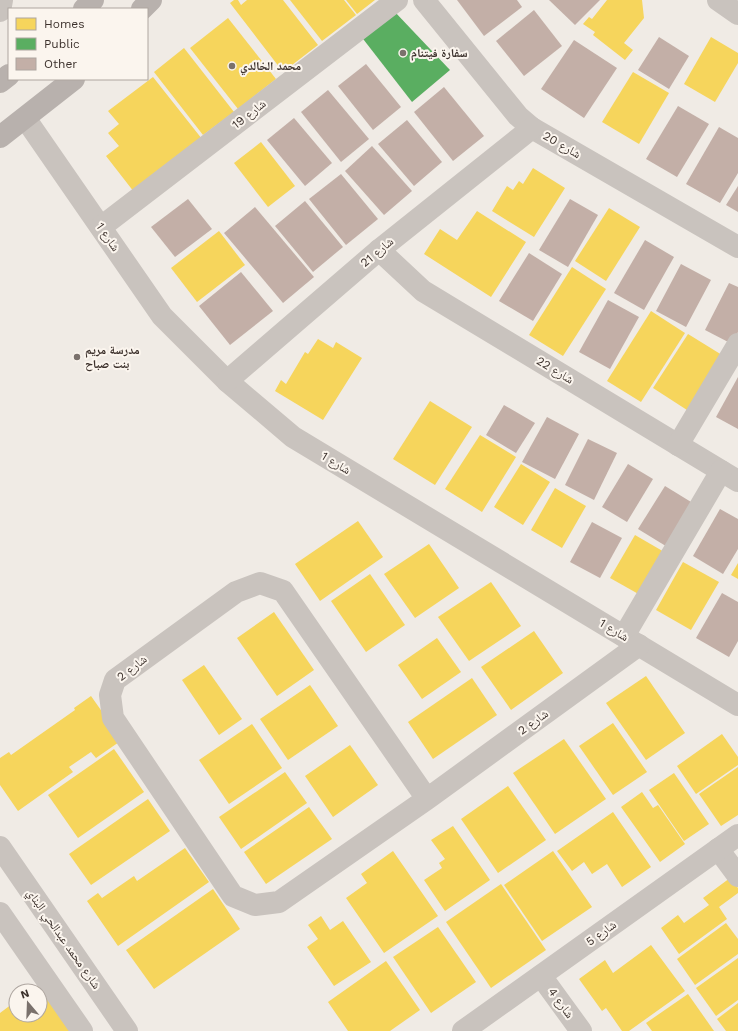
<svg xmlns="http://www.w3.org/2000/svg" width="738" height="1031" viewBox="0 0 738 1031" font-family="'Work Sans','Noto Naskh Arabic',sans-serif">
<style>
.homes{fill:#f6d55c}
.public{fill:#5aae61}
.building{fill:#c3afa7}
.lines{fill:none;stroke-linecap:round;stroke-linejoin:round}
.minor{stroke:#c9c3be;stroke-width:22}
.major{stroke:#b8b1ad;stroke-width:22}
.poi-dot{fill:#7a716c;stroke:#fbf5ee;stroke-width:1.5}
.labels{text-anchor:middle;stroke-width:4;stroke-linejoin:round;paint-order:stroke}
.poi-label{font-size:12px;font-weight:bold;fill:#3b302b;stroke:#fbf5ee;text-anchor:start}
.street-label{font-size:12px;fill:#3b302b;stroke:#fbf5ee}
</style>
<rect width="100%" height="100%" fill="#f0ebe5"/>
<g class="homes">
<path d="M234,0H238L241,5L247,0H283L318,45L283,72L230,3Z"/>
<path d="M290,0H344L356,15L322,41Z"/>
<path d="M346,0H375L357,14Z"/>
<path d="M607,0H642L644,18L624,43L633,50L625,60L593,35L595,32L583,24L589,17L592,19Z"/>
<path d="M228,18L276,79L238,109L190,48Z"/>
<path d="M711,37L738,53V63L715,102L684,84Z"/>
<path d="M184,48L234,112L203,135L154,72Z"/>
<path d="M633,72L669,93L639,144L602,122Z"/>
<path d="M153,77L202,139L134,192L106,156L119,146L108,133L119,124L108,111Z"/>
<path d="M261,142L295,186L268,207L234,163Z"/>
<path d="M533,168L565,188L534,237L492,211L507,186L513,190L519,181L523,184Z"/>
<path d="M609,208L640,227L606,281L575,261Z"/>
<path d="M477,211L526,242L491,297L424,254L440,229L457,240Z"/>
<path d="M219,231L245,265L197,302L171,268Z"/>
<path d="M572,267L606,289L563,356L529,335Z"/>
<path d="M651,311L685,333L641,402L607,381Z"/>
<path d="M688,334L722,355L687,410L653,388Z"/>
<path d="M318,339L333,348L336,342L362,358L323,420L275,391L281,380L286,384L305,352L308,354Z"/>
<path d="M430,401L472,427L435,485L393,459Z"/>
<path d="M480,435L516,457L482,512L445,489Z"/>
<path d="M521,464L550,482L523,525L494,507Z"/>
<path d="M555,488L586,506L562,548L531,530Z"/>
<path d="M358,521L383,557L320,601L295,564Z"/>
<path d="M635,535L666,553L642,596L610,578Z"/>
<path d="M429,544L459,588L415,618L384,574Z"/>
<path d="M683,562L719,582L691,630L656,610Z"/>
<path d="M738,563V579L731,575Z"/>
<path d="M370,574L405,625L366,652L331,601Z"/>
<path d="M491,582L521,626L469,661L438,617Z"/>
<path d="M274,612L314,670L277,696L237,638Z"/>
<path d="M534,631L563,673L511,710L481,667Z"/>
<path d="M437,638L461,672L422,699L398,665Z"/>
<path d="M204,665L242,719L219,735L182,680Z"/>
<path d="M646,676L685,733L646,760L606,703Z"/>
<path d="M472,678L497,715L433,759L408,722Z"/>
<path d="M310,685L338,726L288,760L260,719Z"/>
<path d="M91,696L122,740L96,758L91,752L69,767L73,772L18,811L0,785V758L9,752L11,755L75,710L74,708Z"/>
<path d="M613,723L647,772L613,795L579,746Z"/>
<path d="M252,724L282,768L229,804L199,760Z"/>
<path d="M722,734L738,757V765L696,794L677,766Z"/>
<path d="M564,739L606,799L555,834L513,773Z"/>
<path d="M350,745L378,785L333,817L305,776Z"/>
<path d="M114,749L144,792L78,838L48,795Z"/>
<path d="M738,767V815L721,826L699,794Z"/>
<path d="M285,772L307,803L241,849L219,817Z"/>
<path d="M674,773L709,824L684,841L649,790Z"/>
<path d="M508,786L546,840L498,873L461,819Z"/>
<path d="M642,792L653,808L658,805L685,844L660,862L621,807Z"/>
<path d="M148,799L170,831L91,885L69,854Z"/>
<path d="M309,807L332,839L266,884L244,852Z"/>
<path d="M613,812L651,867L622,887L607,864L592,874L584,862L572,871L557,851Z"/>
<path d="M453,826L490,880L445,911L424,880L442,868L439,863L445,859L431,840Z"/>
<path d="M185,848L209,882L118,946L87,901L98,893L102,898L134,876L137,881Z"/>
<path d="M393,851L438,916L384,953L346,898L367,883L361,874Z"/>
<path d="M553,851L592,907L542,941L504,885Z"/>
<path d="M730,878L738,888V893L719,907L727,919L679,954L661,928L678,915L684,923L709,905L703,898Z"/>
<path d="M501,884L546,950L491,988L446,922Z"/>
<path d="M213,889L240,929L154,989L126,950Z"/>
<path d="M321,916L330,930L343,921L371,962L334,986L307,947L318,939L308,925Z"/>
<path d="M726,923L738,939V954L695,985L677,959Z"/>
<path d="M438,927L476,982L431,1013L393,957Z"/>
<path d="M651,945L685,991L629,1031H622L606,1008L602,1011L579,979L605,960L613,973Z"/>
<path d="M738,958V1000L716,1016L696,988Z"/>
<path d="M386,961L420,1010L390,1031H348L328,1002Z"/>
<path d="M44,982L79,1031H0V1013L16,1001V1015H40V991H31Z"/>
<path d="M688,994L714,1031H652L646,1023Z"/>
<path d="M738,1003V1031H726L717,1019Z"/>
</g>
<path class="public" d="M394,11L450,70L412,102L360,35Z"/>
<g class="building">
<path d="M457,0H517L522,7L484,36Z"/>
<path d="M549,0H600L575,25Z"/>
<path d="M534,10L562,46L524,76L496,41Z"/>
<path d="M659,37L689,56L669,89L638,70Z"/>
<path d="M574,40L617,68L584,118L541,89Z"/>
<path d="M366,64L401,107L373,130L338,86Z"/>
<path d="M444,87L484,136L453,161L414,112Z"/>
<path d="M328,90L369,139L341,162L301,112Z"/>
<path d="M678,106L709,124L677,177L646,159Z"/>
<path d="M294,118L332,163L305,186L267,140Z"/>
<path d="M407,120L442,162L414,186L378,144Z"/>
<path d="M719,127L738,138V173L720,203L686,184Z"/>
<path d="M372,146L412,191L384,215L345,171Z"/>
<path d="M341,174L378,219L346,245L309,199Z"/>
<path d="M738,186V212L726,205Z"/>
<path d="M188,199L212,229L175,257L151,227Z"/>
<path d="M570,199L598,215L568,267L539,250Z"/>
<path d="M305,201L343,247L313,272L275,226Z"/>
<path d="M255,207L314,277L283,303L224,233Z"/>
<path d="M645,240L674,257L644,310L614,293Z"/>
<path d="M529,253L562,274L533,321L499,301Z"/>
<path d="M681,264L711,280L686,327L656,311Z"/>
<path d="M241,272L273,311L230,345L199,306Z"/>
<path d="M729,283L738,287V332L732,344L705,330Z"/>
<path d="M608,300L639,317L610,369L579,352Z"/>
<path d="M738,377V429L716,417Z"/>
<path d="M504,405L535,423L516,453L486,435Z"/>
<path d="M547,417L579,434L555,479L522,462Z"/>
<path d="M588,439L617,453L594,500L565,485Z"/>
<path d="M628,464L653,479L627,522L602,507Z"/>
<path d="M665,486L696,505L669,548L638,529Z"/>
<path d="M720,509L738,519V549L723,574L693,556Z"/>
<path d="M592,522L622,538L600,578L570,562Z"/>
<path d="M722,593L738,602V641L729,657L696,638Z"/>
</g>
<g class="lines">
<g class="minor">
<path d="M424,0L518,116L532,128L738,247"/>
<path d="M718,0L738,14"/>
<path d="M0,11L2,0"/>
<path d="M25,118L162,316L227,381L293,437L738,705"/>
<path d="M101,227L397,0"/>
<path d="M379,250L423,291L738,481"/>
<path d="M227,381L379,250L532,128"/>
<path d="M678,445L738,344"/>
<path d="M624,636L721,471"/>
<path d="M427,799L283,591L260,583L236,592L115,680L110,695L113,718L233,896L255,905L279,902L427,799L639,645"/>
<path d="M0,847L127,1031"/>
<path d="M718,849L738,876"/>
<path d="M0,913L82,1031"/>
<path d="M541,976L581,1031"/>
<path d="M463,1031L738,835"/>
</g>
<g class="major">
<path d="M84,9L93,0"/>
<path d="M142,9L151,0"/>
<path d="M0,82L9,75"/>
<path d="M0,137L74,79"/>
</g>
</g>
<g class="poi-dot">
<circle cx="403" cy="53" r="4"/>
<circle cx="232" cy="66" r="4"/>
<circle cx="77" cy="357" r="4"/>
</g>
<g class="labels">
<g class="poi-label">
<text x="411" y="57">سفارة فيتنام</text>
<text x="240" y="70">محمد الخالدي</text>
<text x="85" y="354">مدرسة مريم<tspan x="85" dy="14">بنت صباح</tspan></text>
</g>
<g class="street-label">
<text transform="translate(249 114) rotate(-38)" y="4">شارع 19</text>
<text transform="translate(562 145) rotate(30)" y="4">شارع 20</text>
<text transform="translate(108 237) rotate(55)" y="4">شارع 1</text>
<text transform="translate(377 252) rotate(-40)" y="4">شارع 21</text>
<text transform="translate(555 370) rotate(31)" y="4">شارع 22</text>
<text transform="translate(336 463) rotate(31)" y="4">شارع 1</text>
<text transform="translate(614 630) rotate(31)" y="4">شارع 1</text>
<text transform="translate(132 668) rotate(-38)" y="4">شارع 2</text>
<text transform="translate(533 722) rotate(-36)" y="4">شارع 2</text>
<text transform="translate(601 933) rotate(-36)" y="4">شارع 5</text>
<text transform="translate(64 939) rotate(55)" y="4">شارع محمد عبدالحي البناي</text>
<text transform="translate(561 1003) rotate(54)" y="4">شارع 4</text>
</g>
</g>
<rect x="8" y="8" width="140" height="72" fill="#fbf5ee" stroke="#aea6a0"/>
<rect x="16" y="18" width="20" height="12" fill="#f6d55c" stroke="#aea6a0"/>
<text x="44" y="28" font-size="12" fill="#3b302b">Homes</text>
<rect x="16" y="38" width="20" height="12" fill="#5aae61" stroke="#aea6a0"/>
<text x="44" y="48" font-size="12" fill="#3b302b">Public</text>
<rect x="16" y="58" width="20" height="12" fill="#c3afa7" stroke="#aea6a0"/>
<text x="44" y="68" font-size="12" fill="#3b302b">Other</text>
<g transform="translate(28 1003) rotate(341)"><circle r="19" fill="#fbf5ee" stroke="#aea6a0"/>
<path d="M0-3L7 15L0 10L-7 15Z" fill="#7a716c"/>
<text y="-6" font-size="11" font-weight="bold" text-anchor="middle" fill="#3b302b">N</text>
</g>
</svg>
